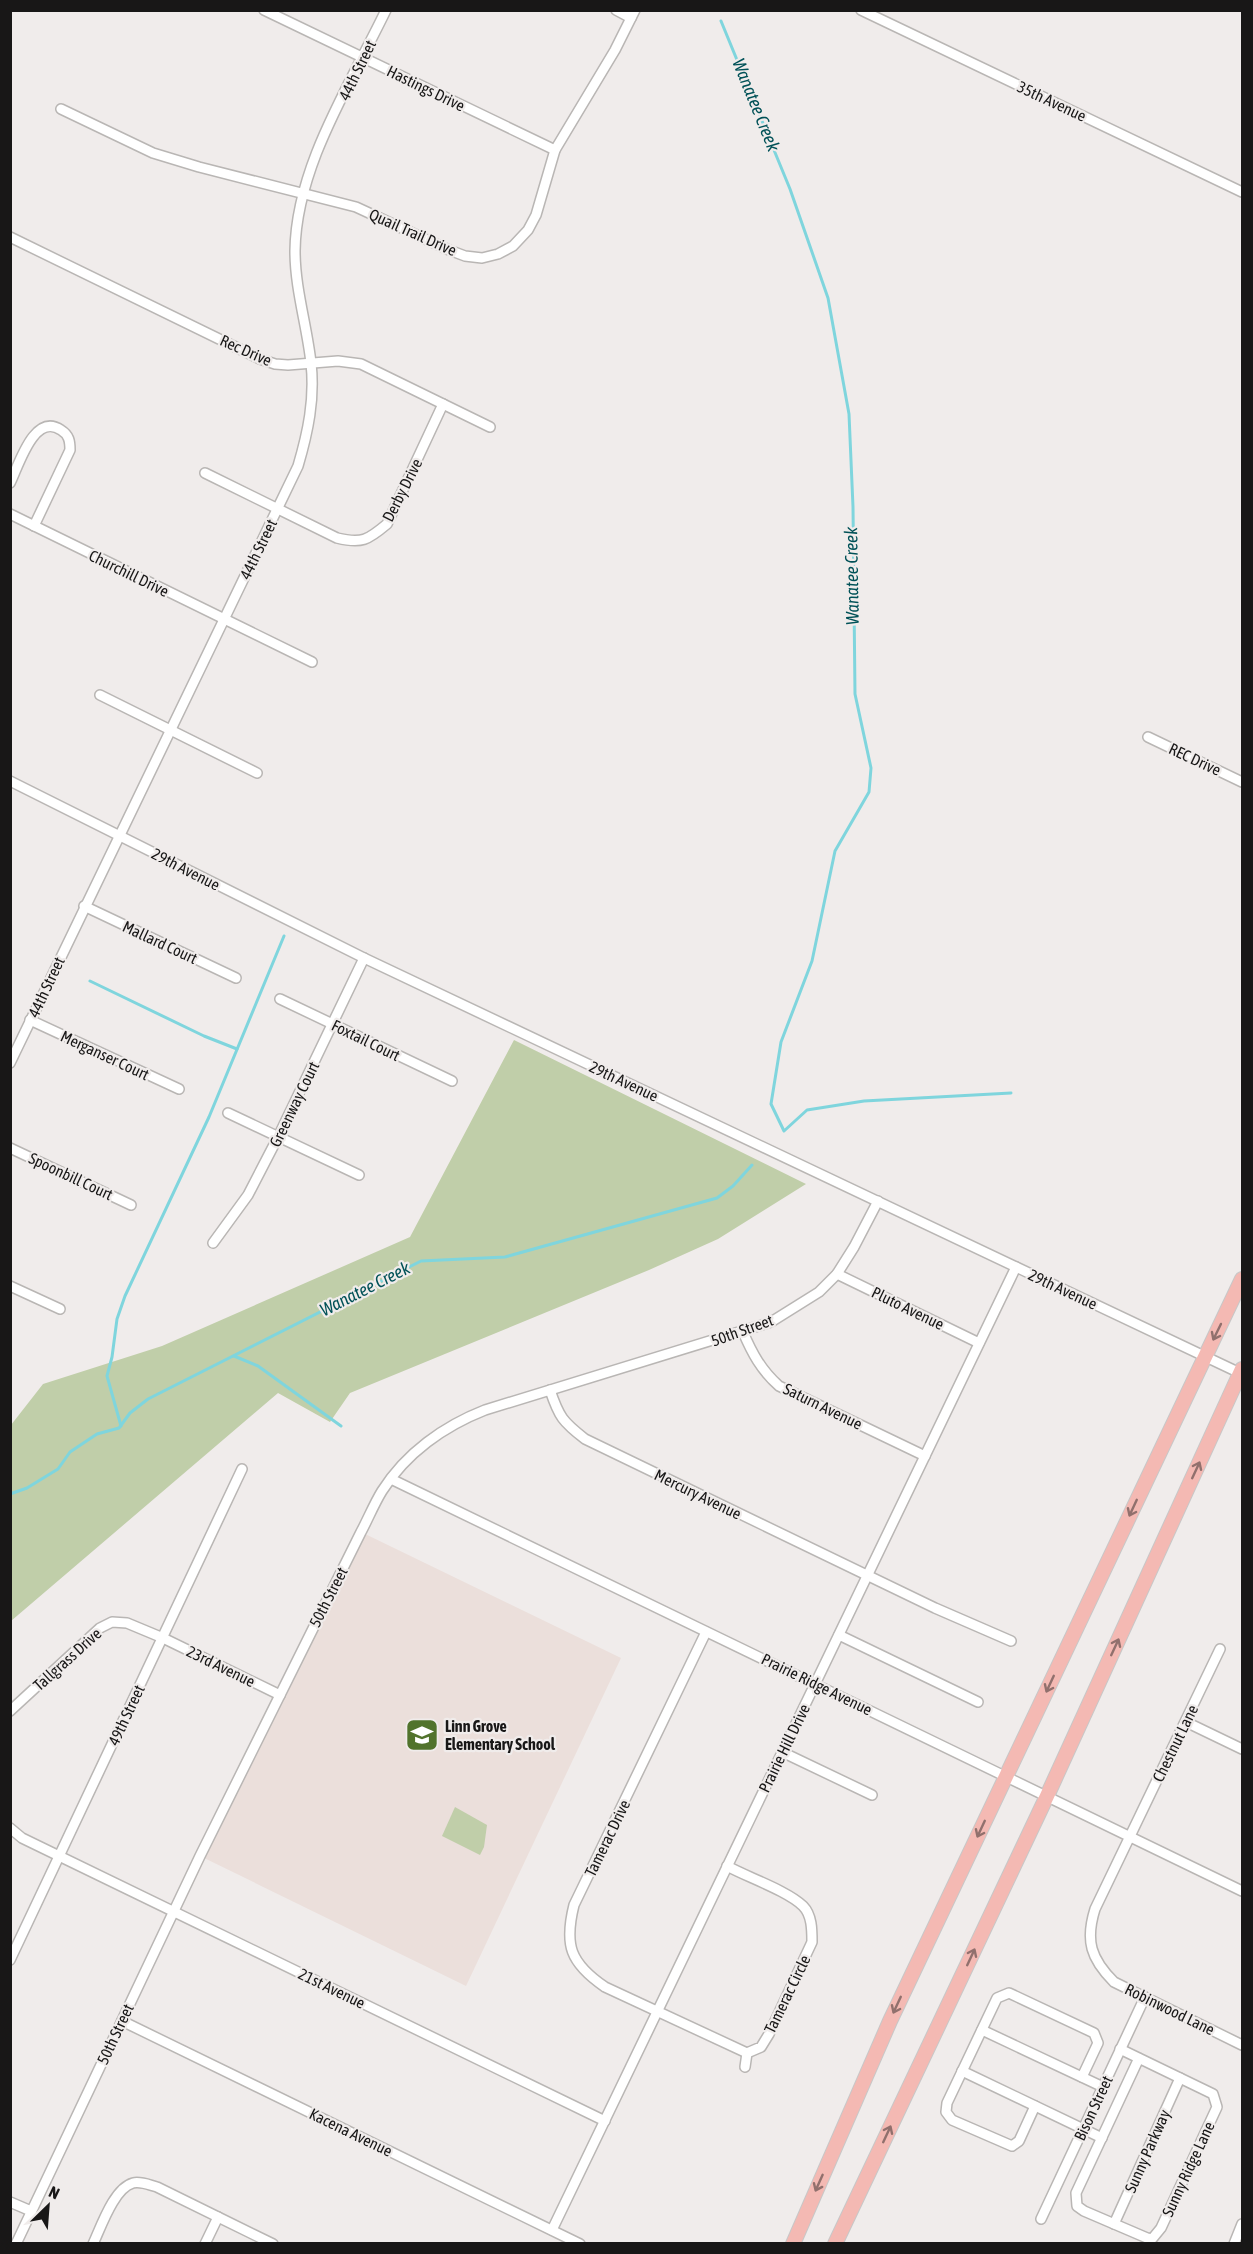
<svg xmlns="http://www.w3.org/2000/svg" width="1253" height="2254" viewBox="0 0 1253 2254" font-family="'Asap Condensed',sans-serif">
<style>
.built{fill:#ebdfdb}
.green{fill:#c0cea9}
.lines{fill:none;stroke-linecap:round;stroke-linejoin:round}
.stream{stroke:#7fd5dd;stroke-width:3}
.minor-casing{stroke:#b9b6b4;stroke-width:12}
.highway-casing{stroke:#c8c7c7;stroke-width:16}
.minor{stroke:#fff;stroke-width:9}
.highway{stroke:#f4b9b3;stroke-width:14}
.oneway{stroke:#91706d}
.labels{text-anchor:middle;stroke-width:4.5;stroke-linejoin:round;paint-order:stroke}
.street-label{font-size:16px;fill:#181717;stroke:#f0eceb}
.poi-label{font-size:16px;font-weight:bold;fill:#181717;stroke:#f0eceb;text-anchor:start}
.water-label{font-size:18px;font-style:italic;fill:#005157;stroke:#f0eceb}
</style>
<rect width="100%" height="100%" fill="#f0eceb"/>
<path class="built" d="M361,1532L621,1658L466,1986L200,1856Z"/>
<g class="green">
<path d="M514,1040L806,1184L718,1239L649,1270L350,1393L330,1422L278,1393L11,1621V1425L43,1384L162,1346L410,1237Z"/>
<path d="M455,1807L487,1825L484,1847L480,1855L442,1836Z"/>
</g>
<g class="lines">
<g class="stream">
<path d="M721,21L790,189L828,298L849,414L853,507L855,694L871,768L869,792L835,851L812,961L781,1042L771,1104L784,1131L807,1110L864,1101L1011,1093"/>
<path d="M90,981L204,1036L237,1049"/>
<path d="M234,1356L258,1366L341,1426"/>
<path d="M121,1426L107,1376L112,1357L117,1319L125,1296L209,1117L284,936"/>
<path d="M10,1494L27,1488L58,1469L70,1452L97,1434L119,1428L130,1413L148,1399L421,1261L505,1257L717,1198L733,1186L752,1165"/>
</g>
<defs>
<g id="minor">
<path d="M264,10L555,150"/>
<path d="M616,10L631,18"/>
<path d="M861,10L1242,192"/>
<path d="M61,109L153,153L199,167L356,207L449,250L465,256L482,258L498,254L513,246L528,230L536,215L555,150L615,50L635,10"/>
<path d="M10,237L260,359L275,364L288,365L338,361L361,364L490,427"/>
<path d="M205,473L337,538C362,544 368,540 387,524L443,404"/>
<path d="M10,483C19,465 34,412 61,430C69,435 70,441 70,450L34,526"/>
<path d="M10,514L312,662"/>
<path d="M100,695L257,773"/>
<path d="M1148,737L1242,782"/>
<path d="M10,781L364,958L1242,1374"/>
<path d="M84,906L236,978"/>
<path d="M280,999L452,1081"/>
<path d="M30,1020L179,1089"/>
<path d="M10,1063L298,466C308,432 315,399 311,363C307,326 295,289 295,251C296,167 350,85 386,10"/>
<path d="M228,1113L359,1175"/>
<path d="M10,1148L131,1205"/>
<path d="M213,1243L248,1195L278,1137L364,958"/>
<path d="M837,1274L979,1343"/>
<path d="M10,1286L60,1309"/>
<path d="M743,1332C752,1353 761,1370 779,1386L925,1456"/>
<path d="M550,1390C559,1417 563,1422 585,1439L935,1608L1011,1641"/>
<path d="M391,1479L1242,1891"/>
<path d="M706,1632L574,1905C564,1945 570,1963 605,1987L747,2053L761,2047L769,2034L812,1942C812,1930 812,1915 803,1906C788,1891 747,1877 727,1866"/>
<path d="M839,1635L978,1702"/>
<path d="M1220,1649L1095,1909C1085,1941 1091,1959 1114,1982L1242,2045"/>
<path d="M10,1711L100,1628L112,1622L127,1623L163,1638L280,1695"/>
<path d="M1186,1722L1242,1749"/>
<path d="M782,1752L872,1795"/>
<path d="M10,1828L22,1838L605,2121"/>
<path d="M10,1960L242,1469"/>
<path d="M122,2021L580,2244"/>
<path d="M982,2030L1103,2087"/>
<path d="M1120,2049L1213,2094L1217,2107L1161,2228L1152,2239L1147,2238L1084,2211L1077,2206L1076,2193L1139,2058"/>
<path d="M745,2067L747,2053"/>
<path d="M962,2071L1102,2138"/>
<path d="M1035,2106L1019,2141L1012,2146L952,2120L946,2112L947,2103L997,1998L1009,1993L1094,2033L1098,2043L1082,2077"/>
<path d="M10,2202L31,2211"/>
<path d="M1041,2219L1145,1997"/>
<path d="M1114,2224L1180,2078"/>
<path d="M552,2230L1016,1267"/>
<path d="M16,2244L200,1856L361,1532C368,1519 374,1504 382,1491C406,1453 444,1426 485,1410L771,1322L819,1292L837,1274L854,1247L878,1201"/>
<path d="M93,2244C101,2227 114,2188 133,2183C141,2181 149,2185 157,2187L273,2244"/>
<path d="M205,2244L218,2217"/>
<path d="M1234,2244L1242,2224"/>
</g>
<g id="highway">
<path d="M793,2244L890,2021L1242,1279"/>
<path d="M835,2244L1047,1796L1242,1369"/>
</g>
</defs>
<use href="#minor" class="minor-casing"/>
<use href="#highway" class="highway-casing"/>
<use href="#minor" class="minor"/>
<use href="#highway" class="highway"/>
</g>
<defs><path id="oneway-shaft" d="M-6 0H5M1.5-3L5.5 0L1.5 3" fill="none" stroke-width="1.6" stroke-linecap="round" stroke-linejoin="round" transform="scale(1.5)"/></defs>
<g class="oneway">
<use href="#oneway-shaft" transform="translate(1217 1332) rotate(116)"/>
<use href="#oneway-shaft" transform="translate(1196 1470) rotate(-65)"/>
<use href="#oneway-shaft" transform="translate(1133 1508) rotate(115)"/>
<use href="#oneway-shaft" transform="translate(1115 1647) rotate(-65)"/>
<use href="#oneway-shaft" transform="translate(1050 1684) rotate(115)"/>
<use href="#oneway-shaft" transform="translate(981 1829) rotate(115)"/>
<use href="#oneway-shaft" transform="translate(971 1957) rotate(-65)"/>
<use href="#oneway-shaft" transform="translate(897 2005) rotate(115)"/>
<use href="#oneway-shaft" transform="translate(887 2134) rotate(-65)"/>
<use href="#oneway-shaft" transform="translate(819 2183) rotate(114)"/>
</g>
<defs>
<symbol id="school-square" viewBox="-11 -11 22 22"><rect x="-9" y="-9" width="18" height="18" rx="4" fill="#51732c" stroke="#f0eceb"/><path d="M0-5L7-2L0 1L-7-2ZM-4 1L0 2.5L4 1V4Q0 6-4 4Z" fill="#fff"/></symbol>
</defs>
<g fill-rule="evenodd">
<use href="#school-square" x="403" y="1716" width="38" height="38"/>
</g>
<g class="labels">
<g class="street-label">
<text transform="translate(357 70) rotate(-64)" y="6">44th Street</text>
<text transform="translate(426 88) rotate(26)" y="6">Hastings Drive</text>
<text transform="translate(1052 101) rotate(25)" y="6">35th Avenue</text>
<text transform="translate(413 232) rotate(24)" y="6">Quail Trail Drive</text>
<text transform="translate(246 350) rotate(24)" y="6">Rec Drive</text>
<text transform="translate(402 490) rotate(-63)" y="6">Derby Drive</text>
<text transform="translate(258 549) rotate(-64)" y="6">44th Street</text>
<text transform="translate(129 573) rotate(26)" y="6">Churchill Drive</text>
<text transform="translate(1195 759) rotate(25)" y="6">REC Drive</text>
<text transform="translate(186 869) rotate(27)" y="6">29th Avenue</text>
<text transform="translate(160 942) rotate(25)" y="6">Mallard Court</text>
<text transform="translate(46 987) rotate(-65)" y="6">44th Street</text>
<text transform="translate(366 1040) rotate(26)" y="6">Foxtail Court</text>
<text transform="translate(105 1055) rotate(25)" y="6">Merganser Court</text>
<text transform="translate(624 1081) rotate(25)" y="6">29th Avenue</text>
<text transform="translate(294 1104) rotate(-64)" y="6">Greenway Court</text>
<text transform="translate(71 1176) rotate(25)" y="6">Spoonbill Court</text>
<text transform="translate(1063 1289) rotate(25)" y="6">29th Avenue</text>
<text transform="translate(908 1308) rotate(26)" y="6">Pluto Avenue</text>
<text transform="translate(742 1330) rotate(-20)" y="6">50th Street</text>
<text transform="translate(823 1406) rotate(26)" y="6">Saturn Avenue</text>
<text transform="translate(698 1494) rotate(26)" y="6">Mercury Avenue</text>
<text transform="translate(328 1597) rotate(-63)" y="6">50th Street</text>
<text transform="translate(67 1659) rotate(-42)" y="6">Tallgrass Drive</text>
<text transform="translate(221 1666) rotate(26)" y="6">23rd Avenue</text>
<text transform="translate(817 1684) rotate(26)" y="6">Prairie Ridge Avenue</text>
<text transform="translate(126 1715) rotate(-65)" y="6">49th Street</text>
<text transform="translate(1175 1743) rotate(-64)" y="6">Chestnut Lane</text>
<text transform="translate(784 1748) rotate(-64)" y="6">Prairie Hill Drive</text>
<text transform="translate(607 1838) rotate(-64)" y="6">Tamerac Drive</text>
<text transform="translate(332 1988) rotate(26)" y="6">21st Avenue</text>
<text transform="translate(787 1994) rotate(-64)" y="6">Tamerac Circle</text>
<text transform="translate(1170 2009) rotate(26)" y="6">Robinwood Lane</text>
<text transform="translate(115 2034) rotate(-65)" y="6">50th Street</text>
<text transform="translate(1093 2108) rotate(-65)" y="6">Bison Street</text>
<text transform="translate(351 2132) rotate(26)" y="6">Kacena Avenue</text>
<text transform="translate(1147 2151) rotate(-66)" y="6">Sunny Parkway</text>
<text transform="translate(1188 2169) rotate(-65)" y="6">Sunny Ridge Lane</text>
</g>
<g class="poi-label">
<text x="445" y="1732">Linn Grove<tspan x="445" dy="18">Elementary School</tspan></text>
</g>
<g class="water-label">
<text transform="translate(756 105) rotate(68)" y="6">Wanatee Creek</text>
<text transform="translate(852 576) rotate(-91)" y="6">Wanatee Creek</text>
<text transform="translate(365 1289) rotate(-27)" y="6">Wanatee Creek</text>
</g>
</g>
<rect width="1253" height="2254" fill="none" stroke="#181717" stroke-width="24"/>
<g transform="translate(48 2206) rotate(25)" stroke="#f0eceb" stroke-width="4.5" paint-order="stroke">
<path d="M0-4.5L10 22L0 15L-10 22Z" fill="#181717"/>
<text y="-9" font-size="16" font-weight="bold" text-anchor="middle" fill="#181717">N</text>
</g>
</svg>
